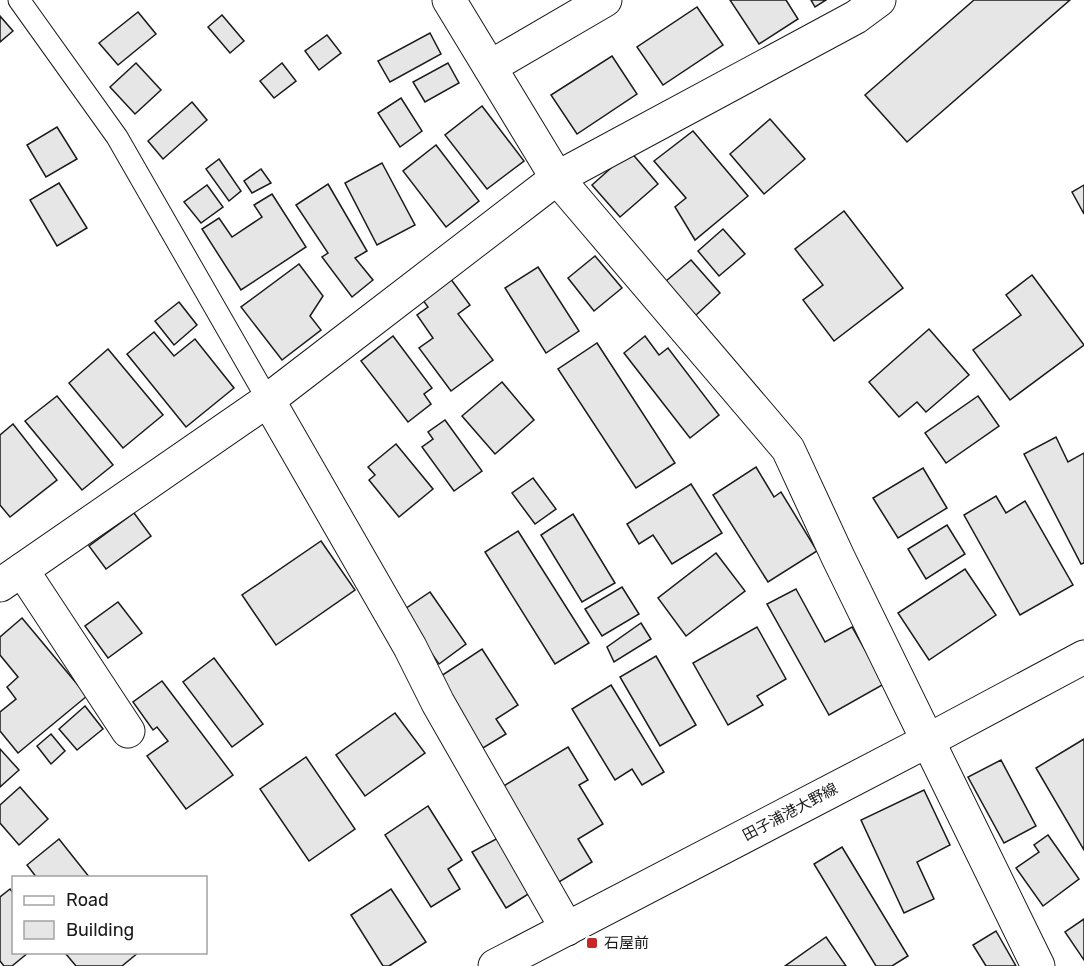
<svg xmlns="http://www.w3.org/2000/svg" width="1084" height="966" viewBox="0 0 1084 966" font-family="Rubik,'Noto Sans JP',sans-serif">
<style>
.building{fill:#e6e6e6;stroke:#1a1a1a;stroke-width:1.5}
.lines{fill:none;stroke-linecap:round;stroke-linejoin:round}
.lane-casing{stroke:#1a1a1a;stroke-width:23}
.street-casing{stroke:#1a1a1a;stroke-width:35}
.secondary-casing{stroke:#1a1a1a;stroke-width:35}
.lane{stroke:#fff;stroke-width:21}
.street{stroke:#fff;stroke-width:33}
.secondary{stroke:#fff;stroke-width:33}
.poi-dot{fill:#c62828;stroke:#fff;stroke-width:2}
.labels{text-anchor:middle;stroke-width:4.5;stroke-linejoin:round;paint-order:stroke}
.street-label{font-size:15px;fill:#1a1a1a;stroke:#fff}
.poi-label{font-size:15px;fill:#1a1a1a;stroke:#fff;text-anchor:start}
</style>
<rect width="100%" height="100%" fill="#fff"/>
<g class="building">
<path d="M730,0H786L798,19L759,44Z"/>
<path d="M811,0H826L815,7Z"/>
<path d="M974,0H1070L907,142L865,95Z"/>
<path d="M697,7L723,45L663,85L637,47Z"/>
<path d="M138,12L156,34L118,65L99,43Z"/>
<path d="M222,15L244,41L230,53L208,27Z"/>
<path d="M0,16L13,31L0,42Z"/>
<path d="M430,33L441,54L390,82L378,61Z"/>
<path d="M327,35L341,53L319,70L305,51Z"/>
<path d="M612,56L637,94L577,134L551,95Z"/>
<path d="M136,63L161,90L135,114L110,87Z"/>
<path d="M282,63L296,81L274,98L260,81Z"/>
<path d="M448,63L459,83L425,102L413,82Z"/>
<path d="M401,98L422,131L400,147L378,113Z"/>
<path d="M192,102L207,120L163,159L148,141Z"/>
<path d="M482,106L524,161L487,189L445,135Z"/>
<path d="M770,119L805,159L764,194L730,154Z"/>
<path d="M57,127L77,159L46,177L27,145Z"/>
<path d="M693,131L748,196L695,240L675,207L686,198L654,161Z"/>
<path d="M436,145L479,201L446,227L403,171Z"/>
<path d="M630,151L658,184L620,217L592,185Z"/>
<path d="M219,159L241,191L229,201L206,169Z"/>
<path d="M382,163L415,225L377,245L345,183Z"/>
<path d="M261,169L271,183L252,193L244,181Z"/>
<path d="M59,183L87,228L57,246L30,200Z"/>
<path d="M328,184L367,251L355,258L373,280L352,297L322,257L328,253L296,205Z"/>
<path d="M207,185L223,207L201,223L184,202Z"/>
<path d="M1084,185V214L1072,192Z"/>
<path d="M272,194L306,247L241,290L202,229L219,218L232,237L262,217L254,205Z"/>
<path d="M844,211L903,288L834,341L803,300L823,285L795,249Z"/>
<path d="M723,229L745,254L719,276L698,251Z"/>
<path d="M595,256L622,288L594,311L568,278Z"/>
<path d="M691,260L720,293L695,316L666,281Z"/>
<path d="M299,264L323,296L310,316L321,330L282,360L241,307Z"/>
<path d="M538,267L579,331L546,353L505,288Z"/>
<path d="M1032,275L1084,345L1010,400L973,350L1021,315L1006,295Z"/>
<path d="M450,278L470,305L458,314L493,360L451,391L419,348L433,338L417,315L428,307L422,299Z"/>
<path d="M179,302L197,325L174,345L155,321Z"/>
<path d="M929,329L969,375L926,412L917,402L899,417L869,382Z"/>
<path d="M154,332L174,356L195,339L234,388L186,427L127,354Z"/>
<path d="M393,336L432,388L424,394L431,404L408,422L361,361Z"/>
<path d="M645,336L659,355L668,348L719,415L690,438L624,353Z"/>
<path d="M597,343L675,463L636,488L558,369Z"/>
<path d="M108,349L163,415L123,448L69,383Z"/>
<path d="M502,382L534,420L495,454L462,416Z"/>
<path d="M57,396L113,465L82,490L25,421Z"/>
<path d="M978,396L999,426L946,463L925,433Z"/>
<path d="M445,420L482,471L454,491L422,447L433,439L428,432Z"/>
<path d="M13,424L57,480L10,517L0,505V435Z"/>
<path d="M1056,437L1068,462L1084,453V563L1081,564L1024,454Z"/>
<path d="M396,444L433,489L399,517L369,480L375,475L368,467Z"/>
<path d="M756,467L774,497L781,492L817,551L768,582L713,495Z"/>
<path d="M923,468L947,508L898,538L873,498Z"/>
<path d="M533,478L556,509L535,524L512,493Z"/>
<path d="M691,484L722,533L672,564L653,535L639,544L627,524Z"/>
<path d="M996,496L1006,513L1025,501L1073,585L1020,615L964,515Z"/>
<path d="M134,513L151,536L106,569L89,546Z"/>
<path d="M573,514L615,583L582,602L541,535Z"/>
<path d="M947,525L965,554L926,579L908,549Z"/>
<path d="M518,531L589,643L555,664L485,552Z"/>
<path d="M321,541L355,590L276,645L242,595Z"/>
<path d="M716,553L745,591L686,636L658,598Z"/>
<path d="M965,569L996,615L929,660L898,613Z"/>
<path d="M622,587L639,614L602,636L585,609Z"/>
<path d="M796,589L825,642L852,627L884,684L829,715L767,604Z"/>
<path d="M430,592L466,644L439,664L402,611Z"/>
<path d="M118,602L142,633L108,658L85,626Z"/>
<path d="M22,618L87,696L18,753L0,731V712L16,699L7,687L18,677L0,655V637Z"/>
<path d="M641,623L651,639L614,662L607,647Z"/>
<path d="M757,627L786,679L757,696L763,705L728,725L693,663Z"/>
<path d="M482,649L518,705L496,719L506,734L483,748L438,678Z"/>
<path d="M656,656L696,725L660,746L620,677Z"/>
<path d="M214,658L263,724L232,747L183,682Z"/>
<path d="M162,681L233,775L186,809L147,756L168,741L157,727L153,730L133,702Z"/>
<path d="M611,685L664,772L642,785L632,769L615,780L572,709Z"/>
<path d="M85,706L103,729L77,750L59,729Z"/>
<path d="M395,713L425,753L365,796L336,755Z"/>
<path d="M51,734L65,751L51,764L37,746Z"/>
<path d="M1084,739V850L1036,768Z"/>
<path d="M568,747L588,780L579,785L603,824L578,839L592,862L559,882L502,787Z"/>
<path d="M0,749L19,770L0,787Z"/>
<path d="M306,757L355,829L309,861L260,789Z"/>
<path d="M1001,760L1036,826L1004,843L968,777Z"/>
<path d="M20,787L48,819L19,845L0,823V805Z"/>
<path d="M924,790L950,845L917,862L934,899L904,913L861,820Z"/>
<path d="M428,806L462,860L448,869L460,889L431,907L385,835Z"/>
<path d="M1048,835L1079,879L1043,906L1016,868L1039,852L1034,845Z"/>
<path d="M498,838L530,893L506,908L472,852Z"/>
<path d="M59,839L90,878H37L27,865Z"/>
<path d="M842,847L908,956L892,966H876L814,864Z"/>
<path d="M10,889L14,894V952H29L12,966H4L0,961V897Z"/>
<path d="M391,889L426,942L389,966H383L351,915Z"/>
<path d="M1084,919V960L1065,932Z"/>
<path d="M996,931L1016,966H986L973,945Z"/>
<path d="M826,937L846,966H785Z"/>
<path d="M68,952H139L122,966H76L66,954Z"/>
</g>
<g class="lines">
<defs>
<path id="lane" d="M19,0L117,137L268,400"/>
<g id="street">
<path d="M449,0L557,178L788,449L838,557L1038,966"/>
<path d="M490,67L605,0"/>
<path d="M268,400L410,647L438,703L567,929"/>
<path d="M22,570L128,731"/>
<path d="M0,585L268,400L557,178L856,17L879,0"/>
</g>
<path id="secondary" d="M495,966L927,741L1084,657"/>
</defs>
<use href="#lane" class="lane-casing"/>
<use href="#street" class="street-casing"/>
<use href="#secondary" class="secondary-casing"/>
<use href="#lane" class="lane"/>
<use href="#street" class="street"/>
<use href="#secondary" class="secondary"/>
</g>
<rect class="poi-dot" x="586" y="937" width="12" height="12" rx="3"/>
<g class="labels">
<g class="street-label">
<text transform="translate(790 812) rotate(-28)" y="5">田子浦港大野線</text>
</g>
<g class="poi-label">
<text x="604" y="948">石屋前</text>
</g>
</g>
<rect x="12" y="876" width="195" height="78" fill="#ffffff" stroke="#a3a3a3" stroke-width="1.5"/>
<rect x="24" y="896" width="30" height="9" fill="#ffffff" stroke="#a3a3a3" stroke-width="1.5"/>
<text x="66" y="906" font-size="18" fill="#1a1a1a">Road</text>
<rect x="24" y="921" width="30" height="18" fill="#e6e6e6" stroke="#a3a3a3" stroke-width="1.5"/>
<text x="66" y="936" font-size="18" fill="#1a1a1a">Building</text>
</svg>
